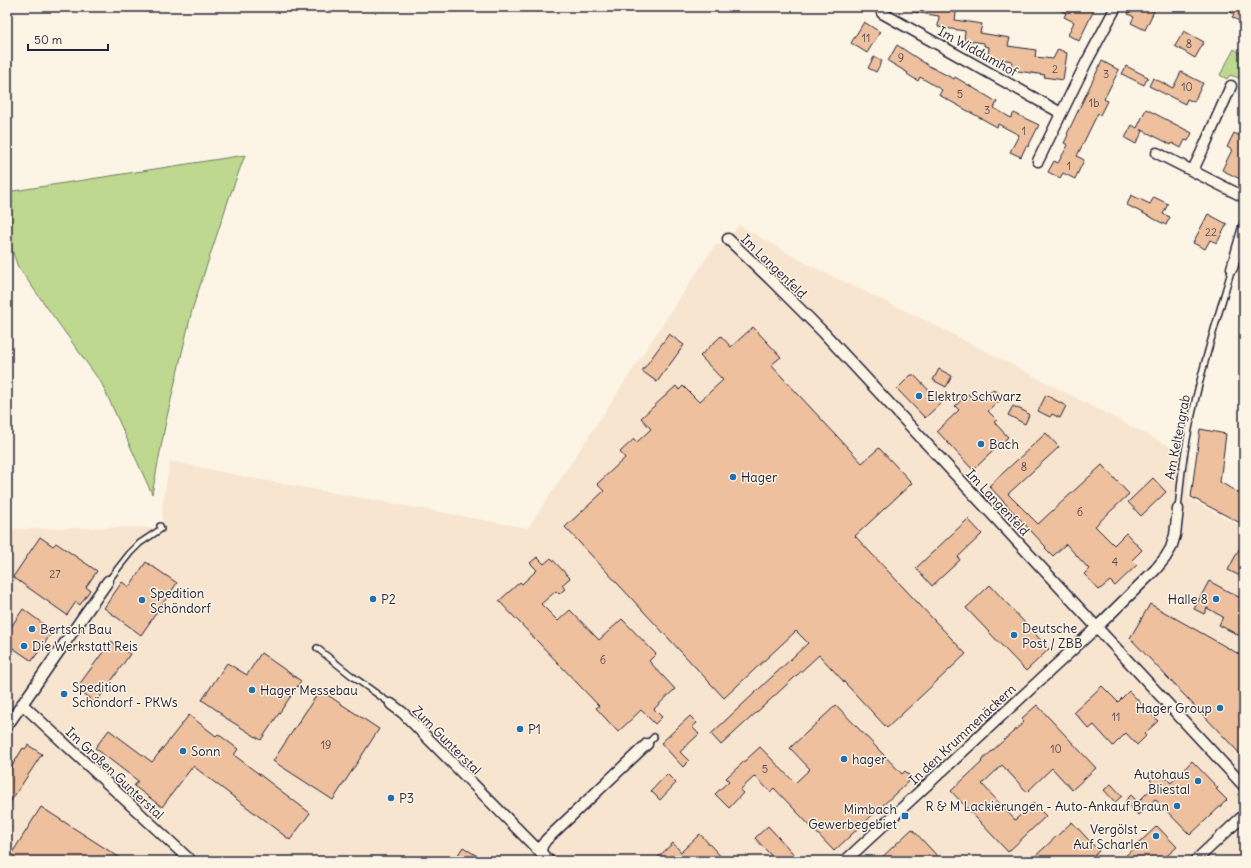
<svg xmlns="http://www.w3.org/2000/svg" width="1251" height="868" viewBox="0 0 1251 868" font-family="Delius,sans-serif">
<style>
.built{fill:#f8e5d0}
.green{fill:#bed88f;stroke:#707d65}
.building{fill:#eec09e;stroke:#22223b}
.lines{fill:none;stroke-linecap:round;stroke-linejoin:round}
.service-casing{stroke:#22223b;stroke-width:8}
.minor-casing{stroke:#22223b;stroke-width:13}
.service{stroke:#fcf5e5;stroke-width:5}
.minor{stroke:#fcf5e5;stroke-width:10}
.poi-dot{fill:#1f6fb2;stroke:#fcf5e5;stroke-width:1.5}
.labels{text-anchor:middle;stroke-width:3;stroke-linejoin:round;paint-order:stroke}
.number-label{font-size:11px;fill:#554a54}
.street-label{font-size:13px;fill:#22223b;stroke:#fcf5e5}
.poi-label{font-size:13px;fill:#22223b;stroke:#fcf5e5;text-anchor:start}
</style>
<rect width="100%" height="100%" fill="#fcf5e5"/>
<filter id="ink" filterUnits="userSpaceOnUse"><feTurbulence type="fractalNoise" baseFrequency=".025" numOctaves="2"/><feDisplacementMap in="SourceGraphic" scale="8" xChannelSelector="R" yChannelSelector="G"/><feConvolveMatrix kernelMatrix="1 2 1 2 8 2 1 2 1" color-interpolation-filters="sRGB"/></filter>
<g filter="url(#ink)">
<path class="built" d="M739,225L807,264L937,326L1179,451L1190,455L1188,498L1244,528V861H7V537L15,529L140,527L161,529L162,518V507L170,461L252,478L528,528L715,245H721L728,239Z"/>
<g class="green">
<path d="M1234,49L1244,55V71L1239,78L1230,75L1227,79L1220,75Z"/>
<path d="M245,155L228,201L192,310L166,421L152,494L102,384L18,267L7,236V192Z"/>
</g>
<g class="building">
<path d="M913,7H957L955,20L982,24L980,33L1010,38L1008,46L1036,50L1035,57L1053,59L1058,49L1067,53L1063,80L1044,77L1045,75L1011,70L1012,61L988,57L989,47L984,46V43L964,40L965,31L938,27L939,16L913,12Z"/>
<path d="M1054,7H1087L1094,10L1079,41L1068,35L1074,22L1064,17L1066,13Z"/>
<path d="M1131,7H1152L1151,10L1154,11L1145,30L1131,23L1134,17L1128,14Z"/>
<path d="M1222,7H1244V24L1232,17L1234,14Z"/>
<path d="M864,22L880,32L867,53L851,43Z"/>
<path d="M1184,31L1204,42L1195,58L1175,46Z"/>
<path d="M897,45L929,66L954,79L955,77L997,102L994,108L1011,118L1014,113L1039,125L1028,147L1026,146L1021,157L1010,152L1019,135L998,124L997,127L939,95L942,90L920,77L918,81L907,74L908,73L888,61Z"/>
<path d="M874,57L882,61L876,72L868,68Z"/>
<path d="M1102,61L1119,70L1104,99L1107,101L1100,115L1098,113L1077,156L1084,160L1075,179L1063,173L1060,178L1048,172L1054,161L1058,163L1068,145L1064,143L1068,135L1067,134Z"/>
<path d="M1126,66L1148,77L1144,85L1122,74Z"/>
<path d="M1181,72L1203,83L1194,102L1187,99L1185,104L1149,86L1153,78L1173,88Z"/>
<path d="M1146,109L1192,133L1188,141L1185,140L1181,148L1172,143L1171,145L1164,141L1140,129L1143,131L1136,144L1125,138L1132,125L1137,128Z"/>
<path d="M1234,133L1244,138V172L1240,179L1222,170L1232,150L1227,147Z"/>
<path d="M1131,195L1150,204L1154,197L1168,204L1163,214L1170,217L1166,225L1127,205Z"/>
<path d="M1208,214L1227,224L1217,243L1210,240L1205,249L1193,243Z"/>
<path d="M753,327L781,357L771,365L862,463L879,448L912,483L855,536L966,654L887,728L819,655L721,745L711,734L808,643L796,631L724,698L565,527L604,491L597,484L625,458L620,452L634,439L637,442L651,429L641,418L676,386L679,390L683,386L699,402L723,380L700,356L721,336L731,347Z"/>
<path d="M669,334L684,345L657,382L642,371Z"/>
<path d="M939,369L952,376L946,387L933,380Z"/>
<path d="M911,375H914L941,403L925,418L897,389Z"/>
<path d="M993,390L1005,396L988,411L997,420L994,422L1008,437L973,470L937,431L959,410L955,406L968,394L973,399L981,392L985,397Z"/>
<path d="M1046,395L1066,406L1060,418L1052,414L1050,417L1038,411Z"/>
<path d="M1013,406L1026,412L1029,415L1025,424L1008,415Z"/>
<path d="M1200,429L1226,434L1220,482L1244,496V525L1191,497Z"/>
<path d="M1046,433L1059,447L1008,494L1038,524L1102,465L1129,494L1095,526L1114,545L1126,533L1142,550L1132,560L1137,565L1115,586L1110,581L1099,590L1084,574L1089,569L1066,544L1053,556L1045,548L1046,547L989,486Z"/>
<path d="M1153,478L1166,492L1141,516L1128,502Z"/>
<path d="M968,519L982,534L958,557L960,560L932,586L916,568Z"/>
<path d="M40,537L53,546L56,543L97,571L86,587L90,590L80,605L76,602L67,615L13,577Z"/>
<path d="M1244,540V578L1228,570Z"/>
<path d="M537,557L544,564L551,558L570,578L562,585L565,589L559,594L556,591L541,604L558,621L570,610L599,640L622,619L656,654L649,661L675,689L654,709L662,717L655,724L641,710L618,732L596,708L599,706L499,601L520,582L522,584L537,570L530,563Z"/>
<path d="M146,562L177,583L141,635L104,608L122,582L129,587Z"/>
<path d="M1209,581L1244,600V638L1219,625L1223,617L1207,608L1204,614L1194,609Z"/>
<path d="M990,585L1049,649L1026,671L966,608Z"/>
<path d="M1150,604L1244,657V758L1130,638Z"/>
<path d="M23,609L53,631L32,661L7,644V633Z"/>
<path d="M111,641L130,654L96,703L76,689Z"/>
<path d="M261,653L301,681L261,740L221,715V713L202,700L227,663L247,675Z"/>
<path d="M1102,686L1118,702L1129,691L1158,721L1144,734L1146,736L1137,745L1126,733L1113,746L1094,725L1089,729L1074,712Z"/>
<path d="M320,690L379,729L333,800L273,761Z"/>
<path d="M836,705L902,774L905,771L912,778L834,851L774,788L770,792L755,776L740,790L743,793L729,808L715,794L729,781L726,778L760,747L795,783L810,769L790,748Z"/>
<path d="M1037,705L1096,768L1072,790L1052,768L1027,792L1002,765L982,784L1015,820L1033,803L1046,816L1008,852L951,791L982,762L981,761L1024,722L1021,719Z"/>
<path d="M189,715L216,736L218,734L238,749L234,755L310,813L290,840L193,766L162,807L134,786L138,781L95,748L109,730L152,762Z"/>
<path d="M690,716L697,723L692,727L699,734L680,752L689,761L683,767L661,743Z"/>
<path d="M28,745L42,754L7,807V774L23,748L25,749Z"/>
<path d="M1192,761L1218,788L1216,789L1227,800L1190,835L1155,799L1138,815L1125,801L1131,795L1138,802L1155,785L1150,780L1159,771L1171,783Z"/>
<path d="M667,774L676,783L660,800L651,791Z"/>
<path d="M1111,784L1122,796L1115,802L1104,790Z"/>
<path d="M41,807L125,861H7Z"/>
<path d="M1072,822L1099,851L1088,861H1030Z"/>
<path d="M768,826L800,861H776L755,838Z"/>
<path d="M1157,826L1177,847L1161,861H1120Z"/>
<path d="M912,829L942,861H878Z"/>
<path d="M700,834L725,861H654L673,843L681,852Z"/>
<path d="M463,847L485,861H454Z"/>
</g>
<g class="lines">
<defs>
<g id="service">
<path d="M1178,509C1180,492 1181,474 1184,457C1194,393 1214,330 1232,268"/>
<path d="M108,581L130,553L140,543L161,529L160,526"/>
<path d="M317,648L352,676L391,704"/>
<path d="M647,744L654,737"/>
</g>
<g id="minor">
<path d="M882,13L1061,113"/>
<path d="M1157,153L1244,197"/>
<path d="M1038,161L1086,63L1116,7"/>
<path d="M1193,170L1204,147L1231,86"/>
<path d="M728,239L770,279L823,332L1244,786"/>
<path d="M1232,268L1244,227"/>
<path d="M22,704L191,861"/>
<path d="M391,704L403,713L549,861"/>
<path d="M7,726L108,581"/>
<path d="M541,852L542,846L546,840L647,744"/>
<path d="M845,861L1097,627L1155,570L1165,558L1171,548L1175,535L1178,509"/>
<path d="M1195,861L1244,815"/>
</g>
</defs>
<use href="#service" class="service-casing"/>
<use href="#minor" class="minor-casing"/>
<use href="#service" class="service"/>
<use href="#minor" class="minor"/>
</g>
</g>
<g class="poi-dot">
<circle cx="919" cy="396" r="4"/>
<circle cx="981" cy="444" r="4"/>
<circle cx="733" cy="477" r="4"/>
<circle cx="373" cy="599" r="4"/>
<circle cx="1216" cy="599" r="4"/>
<circle cx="142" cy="600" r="4"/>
<circle cx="32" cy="629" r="4"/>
<circle cx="1014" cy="635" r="4"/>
<circle cx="24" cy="646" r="4"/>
<circle cx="252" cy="690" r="4"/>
<circle cx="64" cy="694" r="4"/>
<circle cx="1220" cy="708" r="4"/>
<circle cx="520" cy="729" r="4"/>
<circle cx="183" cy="751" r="4"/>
<circle cx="844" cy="759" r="4"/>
<circle cx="1198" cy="781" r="4"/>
<circle cx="391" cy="798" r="4"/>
<circle cx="1177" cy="806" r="4"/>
<rect x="901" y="812" width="8" height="8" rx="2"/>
<circle cx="1156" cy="836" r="4"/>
</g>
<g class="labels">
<g class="number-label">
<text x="866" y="42">11</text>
<text x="1189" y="48">8</text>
<text x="901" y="62">9</text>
<text x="1055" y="73">2</text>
<text x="1106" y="78">3</text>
<text x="1187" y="91">10</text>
<text x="960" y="98">5</text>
<text x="1094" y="107">1b</text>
<text x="987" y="114">3</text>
<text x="1024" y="135">1</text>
<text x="1069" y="170">1</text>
<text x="1211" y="236">22</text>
<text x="1024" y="471">8</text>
<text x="1080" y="516">6</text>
<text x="1115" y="566">4</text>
<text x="55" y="578">27</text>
<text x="603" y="664">6</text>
<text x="1116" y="721">11</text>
<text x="326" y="749">19</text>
<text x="1056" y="753">10</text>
<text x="765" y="773">5</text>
</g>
<g class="street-label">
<text transform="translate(978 51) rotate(29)" y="5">Im Widdumhof</text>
<text transform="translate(774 266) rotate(44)" y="5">Im Langenfeld</text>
<text transform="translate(1177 437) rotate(-79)" y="5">Am Keltengrab</text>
<text transform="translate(998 502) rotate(47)" y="5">Im Langenfeld</text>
<text transform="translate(962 734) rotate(-43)" y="5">In den Krummenäckern</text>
<text transform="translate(447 740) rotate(45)" y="5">Zum Gunterstal</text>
<text transform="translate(115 773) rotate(43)" y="5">Im Großen Gunterstal</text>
</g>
<g class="poi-label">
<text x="927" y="401">Elektro Schwarz</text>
<text x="989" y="449">Bach</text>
<text x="741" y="482">Hager</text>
<text x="150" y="598">Spedition<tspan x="150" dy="15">Schöndorf</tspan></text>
<text x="381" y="604">P2</text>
<text x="1208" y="604" text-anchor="end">Halle 8</text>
<text x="1022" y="633">Deutsche<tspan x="1022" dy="15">Post / ZBB</tspan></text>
<text x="40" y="634">Bertsch Bau</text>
<text x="32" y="651">Die Werkstatt Reis</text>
<text x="72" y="692">Spedition<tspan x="72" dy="15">Schöndorf - PKWs</tspan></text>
<text x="260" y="695">Hager Messebau</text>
<text x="1212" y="713" text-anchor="end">Hager Group</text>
<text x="528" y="734">P1</text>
<text x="191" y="756">Sonn</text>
<text x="852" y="764">hager</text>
<text x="1190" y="779" text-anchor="end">Autohaus<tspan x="1190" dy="15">Bliestal</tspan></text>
<text x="399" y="803">P3</text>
<text x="1169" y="811" text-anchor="end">R &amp; M Lackierungen - Auto-Ankauf Braun</text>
<text x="897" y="814" text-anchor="end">Mimbach<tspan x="897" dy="15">Gewerbegebiet</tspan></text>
<text x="1148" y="834" text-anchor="end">Vergölst –<tspan x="1148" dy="15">Auf Scharlen</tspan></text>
</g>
</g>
<rect width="1251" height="868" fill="none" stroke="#fcf5e5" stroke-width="24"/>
<rect x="12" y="12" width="1227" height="844" fill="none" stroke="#22223b" stroke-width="1.5" filter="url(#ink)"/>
<path d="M28 44v6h80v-6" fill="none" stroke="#22223b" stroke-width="2"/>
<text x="34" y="44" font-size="12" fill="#22223b" stroke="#fcf5e5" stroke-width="3" paint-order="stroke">50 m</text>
</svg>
